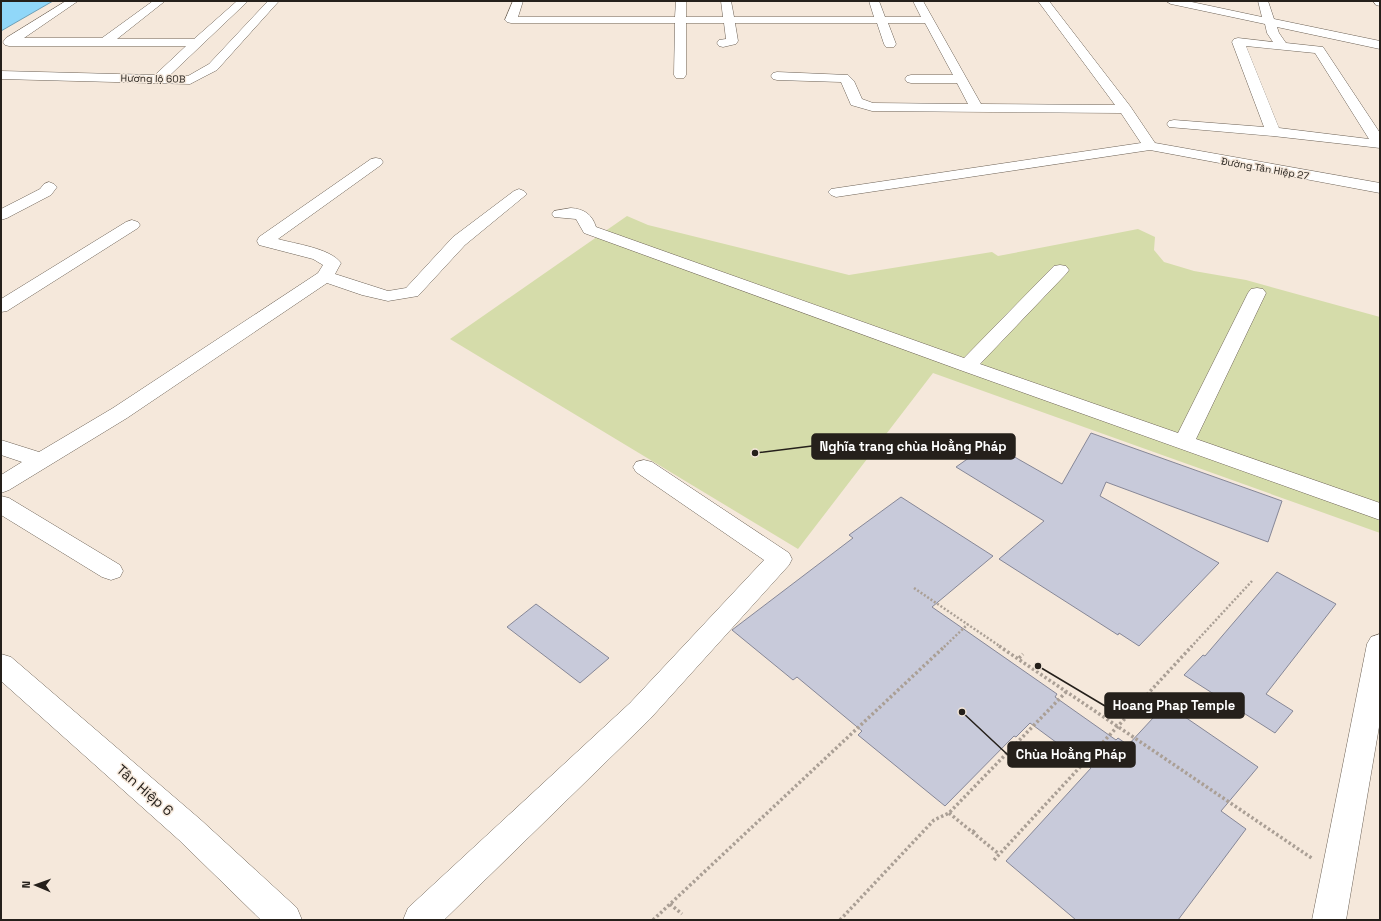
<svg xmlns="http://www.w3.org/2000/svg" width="1381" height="921" viewBox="0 0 1381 921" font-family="'Space Grotesk',sans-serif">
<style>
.green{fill:#d5dcaa}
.water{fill:#90d7f9;stroke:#70a0b6}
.building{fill:#c8cada;stroke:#868797}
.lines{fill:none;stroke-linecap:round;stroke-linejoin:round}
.minor-casing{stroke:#6d6256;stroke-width:1}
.path-far1{stroke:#aa9f95;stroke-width:2.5;stroke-dasharray:2 2;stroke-linecap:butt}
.path{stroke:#aa9f95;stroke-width:3.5;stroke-dasharray:2.5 2.5;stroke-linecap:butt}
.minor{fill:#fff;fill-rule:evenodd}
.labels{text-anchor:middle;stroke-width:3;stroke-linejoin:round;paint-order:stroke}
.far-street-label{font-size:10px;fill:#25201b;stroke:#f5e8db}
.near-street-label{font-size:14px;fill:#25201b;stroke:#f5e8db}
.leader{fill:none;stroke:#25201b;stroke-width:1.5}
.callout-dot{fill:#25201b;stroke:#f5e8db;stroke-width:1.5}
.callout{fill:#25201b;stroke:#25201b;stroke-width:1.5}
.callout-label{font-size:13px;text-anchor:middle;font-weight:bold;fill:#fff}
</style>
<rect width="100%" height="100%" fill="#f5e8db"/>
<path class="green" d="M627,216L648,225L849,275L992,252L998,256L1138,229L1155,237L1154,250L1164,262L1194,271L1246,280L1380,317V533L933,373L798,549L450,339Z"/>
<path class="water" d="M1,1H53L1,31Z"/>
<g class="building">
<path d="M1091,433L1282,501L1268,542L1106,482L1100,496L1219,563L1139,646L1119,633L1118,635L999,559L1044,521L956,467L990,443L1062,484Z"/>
<path d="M901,497L993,556L932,607L1057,694L1055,697L1116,740L1118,738L1128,745L1166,704L1258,767L1221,811L1246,829L1178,920H1076L1006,861L1091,768L1030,723L1016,737L1014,736L945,806L858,735L862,731L797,677L793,680L732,630L853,538L849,535Z"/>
<path d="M1277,572L1336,604L1266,694L1293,711L1275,733L1184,675L1203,655L1205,656Z"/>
<path d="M536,604L609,658L580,683L507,627Z"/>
</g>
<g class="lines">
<defs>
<g id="minor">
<path d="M66,1H78L24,38H102L153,1H165L117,39H194L237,1H248L169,76H188L209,64L268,1H279L217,70L190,84L1,79V71L155,75L186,46H9L5,45L3,42L6,38Z"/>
<path d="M513,1H523L518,17H675L676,1H686V17H723L721,1H731L734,17H874L869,1H879L885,17H921L913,1H923L981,104L1115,105L1038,1H1049L1130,106L1155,143L1380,183V193L1150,150L836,197L831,195L828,192L831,189L1141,143L1121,113L872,111L851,105L841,82L777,80L773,79L771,76L773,73L777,72L848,75L854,81L862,99L873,103L968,104L957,83H911L907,82L905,79L907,76L911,75H953L925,23H888L896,44L894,47H886L884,44L877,23H735L738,41L736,44L723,47L719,46L717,43L719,40L726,39L724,23H686V75L684,78H676L674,75L675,23H511L507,22L505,20Z"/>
<path d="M1166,1H1187L1262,17L1258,1H1268L1274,19L1380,41V49L1277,27L1279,33L1286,43L1323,47L1380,133V148L1273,136L1169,127L1167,124L1169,121L1174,120L1264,127L1232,42L1234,39L1238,38L1273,42L1267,33L1265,24L1171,4ZM1246,46L1315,53L1369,139L1279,128Z"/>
<path d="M1373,1H1380V6L1376,5Z"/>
<path d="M376,158L381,159L383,162L381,165L278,239C295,244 330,248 341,263L335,274L388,291L406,288L453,237L514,191L519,189L524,191L527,194L465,245L418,296L388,301L362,295L327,283L127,418L9,490L1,493V475L22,462L1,455V440L39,452L113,408L318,273L323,265L313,259L259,245L257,241L259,237L371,159Z"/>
<path d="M49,182L54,184L57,187L51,195L7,218L1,220V209L40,189L44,184Z"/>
<path d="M571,208C584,209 592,214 596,227L964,358L1054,266L1060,265L1066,266L1069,270L1066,274L980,364L1178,433L1248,293L1251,289L1257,288L1263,289L1266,293L1196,439L1380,503V520L960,370L584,233L576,219L554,217L552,214L554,211Z"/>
<path d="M132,220L138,222L140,225L138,228L7,311L1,312V299L126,222Z"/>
<path d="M644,460L652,462L789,553L792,559L789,565L650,719L444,920H403L408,908L630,703L764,560L636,472L633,467L636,462Z"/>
<path d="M1,496L9,498L120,565L123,571L120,577L111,580L102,577L1,515Z"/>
<path d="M1380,634V721L1346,920H1312L1367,644L1371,637Z"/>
<path d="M1,654L11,657L201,820L297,908L302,920H261L179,840L1,681Z"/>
</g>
</defs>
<use href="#minor" class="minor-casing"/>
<g class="path-far1">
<path d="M914,588L1001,647"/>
<path d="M944,647L968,624"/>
<path d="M1191,647L1252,581"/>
</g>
<g class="path">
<path d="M999,646L1313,859"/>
<path d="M1019,658L1023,654"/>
<path d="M949,813L999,854"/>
<path d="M973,832L976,829"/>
<path d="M994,860L1192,646"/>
<path d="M670,904L682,914"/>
<path d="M653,920L945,646"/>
<path d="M840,920L934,820L949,813L1067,691"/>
</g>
<use href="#minor" class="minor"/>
</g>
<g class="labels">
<g class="far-street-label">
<text transform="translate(153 78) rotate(1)" y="4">Hương lộ 60B</text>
<text transform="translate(1265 168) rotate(10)" y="4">Đường Tân Hiệp 27</text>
</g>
<g class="near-street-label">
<text transform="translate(145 790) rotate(41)" y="5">Tân Hiệp 6</text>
</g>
</g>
<path class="leader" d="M755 453L812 446M1038 666L1105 706M962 712L1008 755"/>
<g class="callout-dot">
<circle cx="755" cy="453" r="4"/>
<circle cx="1038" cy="666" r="4"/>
<circle cx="962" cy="712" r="4"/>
</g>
<g class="callout">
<rect x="812" y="434" width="203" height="25" rx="4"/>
<rect x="1105" y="693" width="139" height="25" rx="4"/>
<rect x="1008" y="742" width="127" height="25" rx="4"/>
</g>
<g class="callout-label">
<text x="913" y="451">Nghĩa trang chùa Hoằng Pháp</text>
<text x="1174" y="710">Hoang Phap Temple</text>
<text x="1071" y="759">Chùa Hoằng Pháp</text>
</g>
<rect width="1381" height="921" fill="none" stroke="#25201b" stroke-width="4"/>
<g transform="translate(36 885) rotate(272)" stroke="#f5e8db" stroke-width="3" paint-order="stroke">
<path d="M0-3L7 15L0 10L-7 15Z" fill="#25201b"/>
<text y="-6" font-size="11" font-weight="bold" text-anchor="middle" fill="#25201b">N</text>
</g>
</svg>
